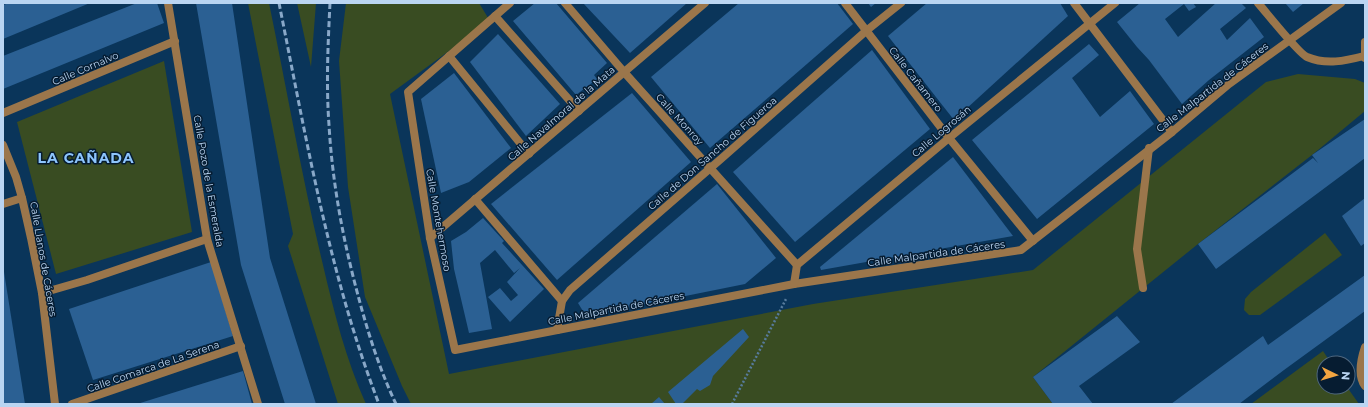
<svg xmlns="http://www.w3.org/2000/svg" width="1368" height="407" viewBox="0 0 1368 407" font-family="Montserrat,sans-serif">
<style>
.green{fill:#394c22}
.building{fill:#2b6093}
.lines{fill:none;stroke-linecap:round;stroke-linejoin:round}
.path{stroke:#577b9c;stroke-width:2.5;stroke-dasharray:2 2;stroke-linecap:butt}
.lane{stroke:#9b764b;stroke-width:8}
.street{stroke:#9b764b;stroke-width:8}
.rail{stroke:#89a8c8;stroke-width:3;stroke-dasharray:6 3;stroke-linecap:butt}
.labels{text-anchor:middle;stroke-width:3;stroke-linejoin:round;paint-order:stroke}
.street-label{font-size:10px;fill:#bad5f2;stroke:#061c31}
.district-label{font-size:14px;font-weight:bold;letter-spacing:1px;fill:#8dc5fd;stroke:#061c31}
</style>
<rect width="100%" height="100%" fill="#0a355a"/>
<g class="green">
<path d="M248,3H269C287,90 302,178 323,265C334,312 346,360 366,404H338L288,246L293,234Z"/>
<path d="M297,3H316L311,67Z"/>
<path d="M346,3H479L490,21L390,94L449,374L813,304L1033,270L1266,82L1298,74L1355,79L1365,83V111L1312,155L1198,244L1033,377L1053,404H411L402,386L365,297L348,187L339,61Z"/>
<path d="M164,61L192,232L56,274L17,122Z"/>
<path d="M1325,233L1342,255L1260,315H1249L1244,310L1245,299L1251,292Z"/>
<path d="M1323,351L1331,363H1324V387H1347L1359,404H1251Z"/>
</g>
<g class="building">
<path d="M9,3H90L3,39V5Z"/>
<path d="M137,3H157L164,23L3,89V56Z"/>
<path d="M196,3H232L270,258L316,404H285L241,265Z"/>
<path d="M535,3H556L607,63L594,75L597,79L576,95L513,21Z"/>
<path d="M583,3H687L630,53Z"/>
<path d="M739,3H837L853,24L710,148L651,77Z"/>
<path d="M868,3H876L871,7Z"/>
<path d="M927,3H1060L1068,16L954,120L888,36Z"/>
<path d="M1140,3H1193L1196,7L1189,11L1184,4L1165,19L1178,37L1216,3H1241L1246,8L1220,29L1227,40L1250,18L1264,37L1209,80L1182,104L1149,60L1137,47L1117,22Z"/>
<path d="M1285,3H1304L1293,12Z"/>
<path d="M498,34L560,104L526,136L470,62Z"/>
<path d="M1089,44L1099,55L1072,78L1100,117L1130,91L1154,124L1037,219L972,140Z"/>
<path d="M872,50L930,129L795,242L733,172Z"/>
<path d="M454,73L511,148L469,182L441,193L421,99Z"/>
<path d="M632,93L691,162L557,280L491,204Z"/>
<path d="M1365,119V158L1216,269L1198,244L1313,158L1318,163L1312,155Z"/>
<path d="M953,157L1013,236L821,270L820,267Z"/>
<path d="M717,184L776,258L745,284L586,316L578,303Z"/>
<path d="M1365,198V243L1361,246L1342,216Z"/>
<path d="M483,218L504,241L502,243L544,289L510,322L488,297L500,288L511,301L518,295L507,282L520,268L514,273L495,250L480,263L492,329L469,333L454,269L451,241L466,232Z"/>
<path d="M211,262L233,336L93,380L69,309Z"/>
<path d="M3,272H4L25,404H3Z"/>
<path d="M1365,275V311L1284,370L1239,404H1171L1263,336L1268,345Z"/>
<path d="M1117,316L1140,342L1079,386L1093,404H1053L1033,377Z"/>
<path d="M743,329L749,337L713,376L710,385L700,391L697,389L682,404H676L668,392Z"/>
<path d="M243,371L252,404H137Z"/>
<path d="M659,397L665,404H651Z"/>
</g>
<g class="lines">
<path class="path" d="M732,404L786,299"/>
<path class="lane" d="M1143,288L1137,249L1149,148"/>
<g class="street">
<path d="M168,3L207,239L258,404"/>
<path d="M510,3L408,92L430,238L455,350L794,284L1021,250L1172,132L1229,84L1341,3"/>
<path d="M565,3L624,72L797,265"/>
<path d="M845,3L949,138L1033,241"/>
<path d="M1074,3L1172,132"/>
<path d="M1258,3C1266,12 1299,54 1307,57C1326,65 1345,61 1364,56"/>
<path d="M495,16L579,111"/>
<path d="M1365,42V58"/>
<path d="M449,56L529,154"/>
<path d="M3,113L175,41"/>
<path d="M3,145L16,177L22,198L31,238L42,293L55,404"/>
<path d="M475,199L562,301"/>
<path d="M3,204L22,198"/>
<path d="M430,238L705,3"/>
<path d="M794,284L797,265L949,138L1115,3"/>
<path d="M42,293L87,280L207,239"/>
<path d="M557,330L562,301L570,290L722,158L866,31L901,3"/>
<path d="M1365,347C1361,359 1357,375 1365,386"/>
<path d="M72,404L241,346"/>
</g>
<g class="rail">
<path d="M279,3L282,18C308,148 331,280 379,404"/>
<path d="M330,3C328,44 326,84 329,125C332,177 341,229 354,280C365,323 377,364 396,404"/>
</g>
</g>
<g class="labels">
<g class="street-label">
<text transform="translate(85 68) rotate(-23)" y="4">Calle Cornalvo</text>
<text transform="translate(916 79) rotate(52)" y="4">Calle Cañamero</text>
<text transform="translate(1212 87) rotate(-38)" y="4">Calle Malpartida de Cáceres</text>
<text transform="translate(561 113) rotate(-41)" y="4">Calle Navalmoral de la Mata</text>
<text transform="translate(680 119) rotate(48)" y="4">Calle Monroy</text>
<text transform="translate(941 131) rotate(-40)" y="4">Calle Logrosán</text>
<text transform="translate(712 153) rotate(-41)" y="4">Calle de Don Sancho de Figueroa</text>
<text transform="translate(209 181) rotate(80)" y="4">Calle Pozo de la Esmeralda</text>
<text transform="translate(439 220) rotate(80)" y="4">Calle Montehermoso</text>
<text transform="translate(936 253) rotate(-8)" y="4">Calle Malpartida de Cáceres</text>
<text transform="translate(44 259) rotate(80)" y="4">Calle Llanos de Cáceres</text>
<text transform="translate(616 308) rotate(-11)" y="4">Calle Malpartida de Cáceres</text>
<text transform="translate(153 366) rotate(-19)" y="4">Calle Comarca de La Serena</text>
</g>
<g class="district-label">
<text x="86" y="163">LA CAÑADA</text>
</g>
</g>
<rect width="1368" height="407" fill="none" stroke="#bad5f2" stroke-width="8"/>
<g transform="translate(1336 375) rotate(95)"><circle r="19" fill="#061c31" stroke="#4e667e"/>
<path d="M0-3L7 15L0 10L-7 15Z" fill="#f2a541"/>
<text y="-6" font-size="11" font-weight="bold" text-anchor="middle" fill="#bad5f2">N</text>
</g>
</svg>
